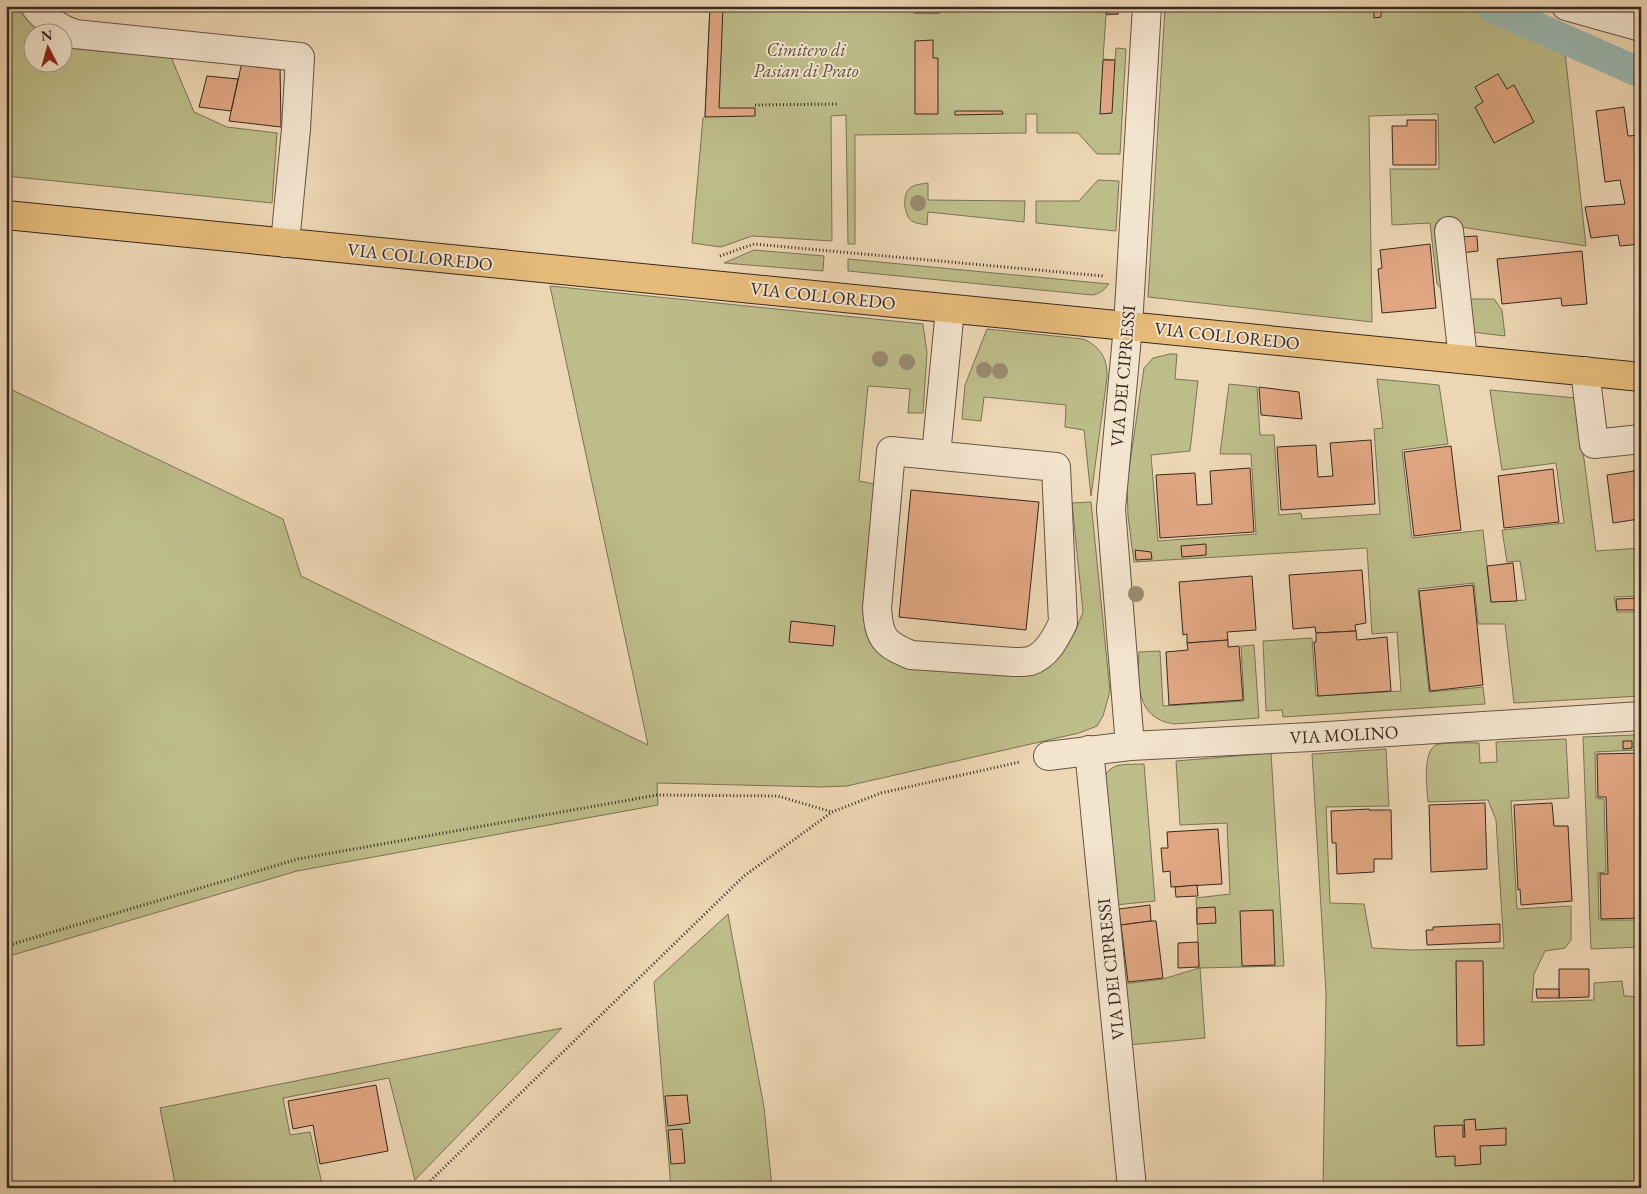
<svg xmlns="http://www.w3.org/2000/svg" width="1647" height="1194" viewBox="0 0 1647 1194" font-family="'EB Garamond',serif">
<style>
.green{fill:#bdbd8a;stroke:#7a7254}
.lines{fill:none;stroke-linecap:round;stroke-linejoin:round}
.canal{stroke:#9ab8b2;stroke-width:30}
.building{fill:#e1a783;stroke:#36281f}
.minor-casing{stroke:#645444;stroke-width:30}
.major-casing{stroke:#36281f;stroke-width:30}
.path{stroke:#36281f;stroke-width:3;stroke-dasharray:1 2.5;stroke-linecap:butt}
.minor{stroke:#f3e4ce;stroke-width:28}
.major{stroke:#e6bb7a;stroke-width:28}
.tree{fill:#9b8b71}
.labels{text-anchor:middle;stroke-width:4;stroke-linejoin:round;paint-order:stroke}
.park-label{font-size:18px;font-style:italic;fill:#584d3a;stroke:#f3e4ce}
.street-label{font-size:18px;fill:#36281f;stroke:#f3e4ce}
</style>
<rect width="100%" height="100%" fill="#edd6b4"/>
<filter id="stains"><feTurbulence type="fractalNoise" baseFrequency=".004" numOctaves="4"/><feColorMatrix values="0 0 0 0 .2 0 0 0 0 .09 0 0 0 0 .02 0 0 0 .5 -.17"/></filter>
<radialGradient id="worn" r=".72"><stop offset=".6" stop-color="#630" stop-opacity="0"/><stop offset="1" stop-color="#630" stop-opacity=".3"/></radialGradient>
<g class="green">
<path d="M6,6H19L46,32H32V62H62L63,45L67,48L171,57L194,112L227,127L277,133L272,203L6,176Z"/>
<path d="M710,6H1119L1118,14L1106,15L1103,59L1115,60L1116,48L1126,49L1120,154H1097L1078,133H1037V114H1026V133L855,135V244H848L846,115L831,116L832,241L752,236L721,247L692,243L703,118L705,116Z"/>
<path d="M1165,6H1517L1542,19L1631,54L1641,56V87L1565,52L1586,246L1461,227L1444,292L1437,284L1430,223L1392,225L1390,169H1439L1438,114L1369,116L1372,322L1148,297Z"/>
<path d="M1098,180L1119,181L1116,231L1036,223V201H1079Z"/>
<path d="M928,183V200L1025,201L1024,222L928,212L927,225C922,224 917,224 912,221C904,216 902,196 909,189C914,184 922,184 928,183Z"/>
<path d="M754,250L824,256L823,271L724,263Z"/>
<path d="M848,259L1109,284C1104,290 1100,294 1092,295L848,271Z"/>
<path d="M550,286L923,324L927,353L923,413H908L910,389L868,386L859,481L880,485L876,648L1064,649L1075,632L1083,612L1072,503L1091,502L1110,691L1103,716L1097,726L1079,733L847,786L822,787L657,783L658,805L297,871L6,957V387L283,519L301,576L648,745Z"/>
<path d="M1467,299H1494L1502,310L1505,336L1472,332Z"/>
<path d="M987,329L1083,339C1100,346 1108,359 1107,378L1091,496L1084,430L1065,427L1066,405L984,397L981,421L962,419L965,385Z"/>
<path d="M1170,354H1177L1175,379L1198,381L1190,451L1151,455L1158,541L1256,534L1251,454H1220L1229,384L1257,387L1260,435H1274L1279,515L1301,513L1302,519L1380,514L1374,429L1383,428L1377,379L1439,385L1448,444L1402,450L1412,538L1483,530L1491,602L1526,600L1520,561L1507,562L1502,530L1564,523L1556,463L1502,470L1490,390L1576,398L1596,551L1641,548V596L1614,597L1617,612H1641V696L1514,703L1505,624H1478L1474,583L1418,589L1429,692L1483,687L1485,704L1283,717L1282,710L1266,711L1263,641L1312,638L1316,696L1401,691L1397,632L1372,634L1367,548L1134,562L1128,516L1127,483L1144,368L1153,358Z"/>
<path d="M1254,645L1259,718L1174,724C1135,718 1138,683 1139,652L1160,651L1163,706L1244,701L1241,646Z"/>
<path d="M1635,735L1636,750L1595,752L1596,798L1604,799L1606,872L1598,873L1599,920H1641V947L1591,949L1583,737Z"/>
<path d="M1566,739L1569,798L1511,801L1517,909L1571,906V940L1565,948L1545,951L1534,974L1532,1002L1594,1000V983L1622,981L1624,996L1641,997V1188H1323L1326,993L1312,754L1386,749L1389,806L1326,807L1330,903L1364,904L1372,948L1411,950L1504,948L1496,820L1488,800L1428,802C1427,789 1422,752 1436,745C1443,742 1470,743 1479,743L1480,763L1497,762L1496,742Z"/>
<path d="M1271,753L1284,966L1200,968L1205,1038L1128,1045L1123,984L1163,979L1199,968L1196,898L1230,894L1227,823L1180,825L1176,761Z"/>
<path d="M1144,764L1155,901L1115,905L1104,778C1111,761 1128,765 1144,764Z"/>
<path d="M728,914L764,1107L772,1188H671L654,982Z"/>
<path d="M562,1028L415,1180L389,1078L283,1098L290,1135L310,1132L323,1188H176L160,1108Z"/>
</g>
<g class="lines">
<path class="canal" d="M1489,6L1641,73"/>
</g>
<g class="building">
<path d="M710,6H723L719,108H755V116L705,117Z"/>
<rect x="914" y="6" width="25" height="7"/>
<path d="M1106,6H1119L1118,14H1106Z"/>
<path d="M1374,6H1381V17L1374,18Z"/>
<path d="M933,40V58H938V114H915V41Z"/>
<path d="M1103,60H1115L1112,113L1100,114Z"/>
<path d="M242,62L280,66L281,127L229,121Z"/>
<path d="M1498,74L1507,89L1514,85L1534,122L1494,143L1475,107L1483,102L1475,87Z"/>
<path d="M207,76L238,79L231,111L199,107Z"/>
<path d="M1624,107L1628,136L1641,135V244L1620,246L1618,235L1591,238L1585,207L1625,204L1620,180L1605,182L1596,111Z"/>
<path d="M955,111H1002L1003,114L955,115Z"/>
<path d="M1407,120H1436V165H1393L1392,126H1407Z"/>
<path d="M1477,236L1478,251L1461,253L1459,237Z"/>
<path d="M1430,244L1436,308L1382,313L1378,269L1382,268L1380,250Z"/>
<path d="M1582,251L1587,304L1562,306L1561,298L1502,304L1497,259Z"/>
<path d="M1259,387L1299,392L1302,419L1261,415Z"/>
<path d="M1371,440L1375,504L1281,510L1277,447L1316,445L1318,477L1333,476L1330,443Z"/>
<path d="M1451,446L1461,530L1414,536L1404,452Z"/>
<path d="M1250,468L1254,532L1160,538L1156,475L1195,473L1197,505L1212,504L1210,471Z"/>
<path d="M1553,469L1559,522L1504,528L1498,476Z"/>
<path d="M1641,470V522L1639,519L1613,523L1607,475Z"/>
<path d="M911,490L1039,502L1026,630L899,617Z"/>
<path d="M1206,544V555L1182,557L1181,546Z"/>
<path d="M1135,550L1151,552L1152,559L1136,560Z"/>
<path d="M1513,563L1517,601L1491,602L1487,566Z"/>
<path d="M1362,570L1366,623L1355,625L1356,631L1316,633L1315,627L1293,629L1289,575Z"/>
<path d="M1252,576L1256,630L1227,632L1228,640L1187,643V634L1183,635L1179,582Z"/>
<path d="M1473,585L1483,685L1430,691L1419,591Z"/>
<path d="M1641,598V610H1617L1616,599Z"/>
<path d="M791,621L835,626L833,646L789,642Z"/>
<path d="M1356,631L1357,640L1387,637L1391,691L1318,696L1314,642H1316V633Z"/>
<path d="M1228,640V647L1239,646L1243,700L1169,705L1166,652L1188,650L1187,643Z"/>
<path d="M1623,741H1632V748L1623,749Z"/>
<path d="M1640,753L1641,918L1601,919L1600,874H1608L1606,797H1598L1597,754Z"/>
<path d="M1485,803L1487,869L1431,872L1429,805Z"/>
<path d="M1552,803L1554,826H1568L1572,901L1521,905L1520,889L1518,890L1514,805Z"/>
<path d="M1369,809V810H1391L1392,859H1374V872L1337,874L1336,843H1332L1331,811Z"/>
<path d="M1218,829L1222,884L1171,887L1170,871L1163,872L1161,848H1168L1167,832Z"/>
<path d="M1197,885L1198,896L1176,897L1175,887Z"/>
<path d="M1150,905L1151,921L1121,925L1119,909Z"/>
<path d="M1215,907L1216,923L1197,924V908Z"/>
<path d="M1273,910L1275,965L1242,966L1240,911Z"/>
<path d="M1151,921H1156L1163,978L1128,982L1121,925Z"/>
<path d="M1500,924V942L1427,945L1426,930H1433V927Z"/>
<path d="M1198,942L1199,967L1178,968V943Z"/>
<path d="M1456,961H1483L1484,1045L1457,1046Z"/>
<path d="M1559,969H1589V997L1559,998Z"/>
<path d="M1536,989H1559V998H1537Z"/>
<path d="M376,1085L388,1151L320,1164L313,1125L293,1129L288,1101Z"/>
<path d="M687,1095L690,1123L668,1126L665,1096Z"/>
<path d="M1475,1119L1476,1130L1506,1128V1145L1480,1146L1481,1164L1455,1166V1156L1436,1157L1434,1126L1463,1125V1137H1465L1464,1120Z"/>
<path d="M682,1129L685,1163L671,1164L668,1130Z"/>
</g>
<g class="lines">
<defs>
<g id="minor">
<path d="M35,6C45,20 58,28 75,34L300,57L296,129L285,243"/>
<path d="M1566,6L1641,27"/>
<path d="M1449,231L1463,359"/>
<path d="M1585,371L1594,444L1641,439"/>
<path d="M891,451L1056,467L1063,623C1056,637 1047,656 1030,661C1025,662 1019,662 1014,662L911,655C884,644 879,638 877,608Z"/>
<path d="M936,455L950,309"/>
<path d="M1130,746L1111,509L1128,326L1147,6"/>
<path d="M1089,750L1132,1188"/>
<path d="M1048,756L1130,746L1312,737L1641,716"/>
</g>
<path id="major" d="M6,215L1641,377"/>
</defs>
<use href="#minor" class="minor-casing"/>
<use href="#major" class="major-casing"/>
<g class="path">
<path d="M755,105L839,104"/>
<path d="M720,256L754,244L1103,276"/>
<path d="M6,946L298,859L657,795L778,796L832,812"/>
<path d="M423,1188L744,876L832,812L881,793L1020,762"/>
</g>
<use href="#minor" class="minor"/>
<use href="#major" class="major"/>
</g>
<g class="tree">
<circle cx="918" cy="203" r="8"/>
<circle cx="880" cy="359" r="8"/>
<circle cx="907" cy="362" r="8"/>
<circle cx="984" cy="370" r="8"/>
<circle cx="1000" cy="371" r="8"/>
<circle cx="1136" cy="594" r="8"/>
</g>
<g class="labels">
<g class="park-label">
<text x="806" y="56">Cimitero di<tspan x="806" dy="21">Pasian di Prato</tspan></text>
</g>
<g class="street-label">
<text transform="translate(420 257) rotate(6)" y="6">VIA COLLOREDO</text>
<text transform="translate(823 296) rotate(6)" y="6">VIA COLLOREDO</text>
<text transform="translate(1227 336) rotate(6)" y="6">VIA COLLOREDO</text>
<text transform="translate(1123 376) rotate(-85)" y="6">VIA DEI CIPRESSI</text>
<text transform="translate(1344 735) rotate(-3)" y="6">VIA MOLINO</text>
<text transform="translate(1111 969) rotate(-96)" y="6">VIA DEI CIPRESSI</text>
</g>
</g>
<rect width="1647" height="1194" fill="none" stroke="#edd6b4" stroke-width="25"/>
<rect x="8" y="8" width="1632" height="1179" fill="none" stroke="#36281f" stroke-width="2.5"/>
<rect x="12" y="12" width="1622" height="1169" fill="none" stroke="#36281f"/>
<g transform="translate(48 48) rotate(354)"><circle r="24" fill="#f3e4ce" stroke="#a79988"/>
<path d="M0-4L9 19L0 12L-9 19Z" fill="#8f2418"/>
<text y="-8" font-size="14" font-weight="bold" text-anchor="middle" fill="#36281f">N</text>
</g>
<rect width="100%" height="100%" filter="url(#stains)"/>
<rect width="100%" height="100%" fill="url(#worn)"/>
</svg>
